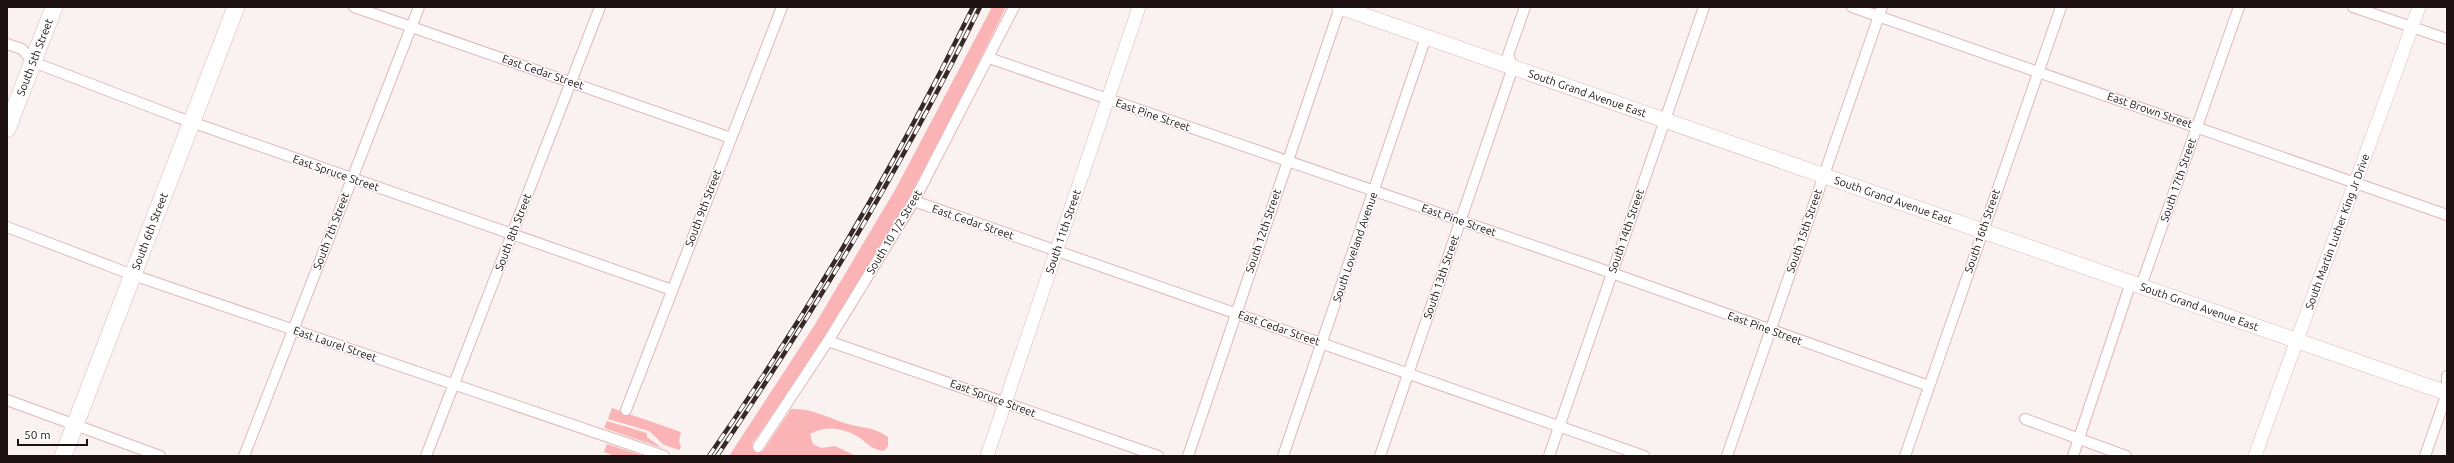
<svg xmlns="http://www.w3.org/2000/svg" width="2454" height="463" viewBox="0 0 2454 463" font-family="Ubuntu,sans-serif">
<style>
.green{fill:#fab4b5}
.lines{fill:none;stroke-linecap:round;stroke-linejoin:round}
.minor-casing{stroke:#e0b8b8;stroke-width:12}
.tertiary-casing{stroke:#e0b8b8;stroke-width:14}
.secondary-casing{stroke:#e0b8b8;stroke-width:16}
.primary-casing{stroke:#e0b8b8;stroke-width:18}
.minor{stroke:#fff;stroke-width:10}
.tertiary{stroke:#fff;stroke-width:13}
.secondary{stroke:#fff;stroke-width:15}
.primary{stroke:#fff;stroke-width:17}
.rail-casing{stroke:#362a29;stroke-width:4.5}
.rail{stroke:#fff;stroke-width:3;stroke-dasharray:9;stroke-linecap:butt}
.labels{text-anchor:middle;stroke-width:3;stroke-linejoin:round;paint-order:stroke}
.street-label{font-size:11px;fill:#1e1111;stroke:#fff}
</style>
<rect width="100%" height="100%" fill="#faf2f1"/>
<g class="green">
<path d="M992,7H1006C952,117 896,229 830,332C805,370 778,407 752,444L763,451L791,409C812,408 828,418 848,424C864,429 872,426 888,437V446L884,451C868,449 867,441 855,435C840,427 824,426 810,434L813,444L821,448L835,446L856,456H729L814,326L895,190Z"/>
<path d="M612,408L681,432L679,441L681,447L679,450L664,445L649,431L608,419Z"/>
<path d="M607,421L647,433V437L662,448L604,428Z"/>
<path d="M607,444L644,456H615L604,452Z"/>
</g>
<g class="lines">
<defs>
<g id="minor">
<path d="M354,7L731,138"/>
<path d="M1852,7L2447,215"/>
<path d="M2353,7L2447,39"/>
<path d="M7,44L22,49L33,62L177,117L672,290"/>
<path d="M989,58L1592,266L1929,386"/>
<path d="M914,201L1644,456"/>
<path d="M7,227L133,275L664,456"/>
<path d="M2141,286L2239,7"/>
<path d="M828,341L1158,456"/>
<path d="M7,400L160,456"/>
<path d="M626,410L782,7"/>
<path d="M2025,419L2126,456"/>
<path d="M758,447L828,341L914,201L1014,7"/>
<path d="M244,456L419,7"/>
<path d="M426,456L600,7"/>
<path d="M1188,456L1340,7"/>
<path d="M1283,456L1426,37"/>
<path d="M1380,456L1513,67L1508,55L1525,7"/>
<path d="M1549,456L1704,7"/>
<path d="M1727,456L1882,7"/>
<path d="M1905,456L2061,7"/>
<path d="M2073,456L2131,282"/>
<path d="M2425,456L2447,393V376"/>
</g>
<g id="tertiary">
<path id="s1" d="M987,456L1139,7"/>
<path id="s2" d="M2255,456C2308,306 2366,158 2419,7"/>
</g>
<g id="secondary">
<path id="s3" d="M1340,7L2447,393"/>
</g>
<g id="primary">
<path id="s4" d="M7,129L54,7"/>
<path id="s5" d="M63,456L236,7"/>
</g>
</defs>
<use href="#minor" class="minor-casing"/>
<use href="#tertiary" class="tertiary-casing"/>
<use href="#secondary" class="secondary-casing"/>
<use href="#primary" class="primary-casing"/>
<use href="#minor" class="minor"/>
<use href="#tertiary" class="tertiary"/>
<use href="#secondary" class="secondary"/>
<use href="#primary" class="primary"/>
<defs>
<g id="rail">
<path d="M709,456C808,313 897,163 973,7"/>
<path d="M717,456C814,312 904,164 980,7"/>
</g>
</defs>
<use href="#rail" class="rail-casing"/>
<use href="#rail" class="rail"/>
</g>
<g class="labels">
<g class="street-label">
<text dy="4" stroke="none"><textPath href="#s4" startOffset="77">South 5th Street</textPath></text>
<text transform="translate(543 72) rotate(19)" y="4">East Cedar Street</text>
<text dy="4" stroke="none"><textPath href="#s3" startOffset="262">South Grand Avenue East</textPath></text>
<text transform="translate(2150 110) rotate(19)" y="4">East Brown Street</text>
<text transform="translate(1153 115) rotate(19)" y="4">East Pine Street</text>
<text transform="translate(336 173) rotate(19)" y="4">East Spruce Street</text>
<text transform="translate(2178 180) rotate(-71)" y="4">South 17th Street</text>
<text dy="4" stroke="none"><textPath href="#s3" startOffset="586">South Grand Avenue East</textPath></text>
<text transform="translate(703 208) rotate(-69)" y="4">South 9th Street</text>
<text transform="translate(1459 220) rotate(19)" y="4">East Pine Street</text>
<text transform="translate(973 222) rotate(19)" y="4">East Cedar Street</text>
<text dy="4" stroke="none"><textPath href="#s5" startOffset="241">South 6th Street</textPath></text>
<text transform="translate(331 231) rotate(-69)" y="4">South 7th Street</text>
<text dy="4" stroke="none"><textPath href="#s1" startOffset="237">South 11th Street</textPath></text>
<text transform="translate(1263 231) rotate(-71)" y="4">South 12th Street</text>
<text transform="translate(1626 231) rotate(-71)" y="4">South 14th Street</text>
<text transform="translate(1804 231) rotate(-71)" y="4">South 15th Street</text>
<text transform="translate(1982 231) rotate(-71)" y="4">South 16th Street</text>
<text transform="translate(513 232) rotate(-69)" y="4">South 8th Street</text>
<text transform="translate(894 232) rotate(-59)" y="4">South 10 1/2 Street</text>
<text dy="4" stroke="none"><textPath href="#s2" startOffset="239">South Martin Luther King Jr Drive</textPath></text>
<text transform="translate(1355 247) rotate(-71)" y="4">South Loveland Avenue</text>
<text transform="translate(1441 277) rotate(-71)" y="4">South 13th Street</text>
<text dy="4" stroke="none"><textPath href="#s3" startOffset="910">South Grand Avenue East</textPath></text>
<text transform="translate(1279 328) rotate(19)" y="4">East Cedar Street</text>
<text transform="translate(1765 328) rotate(20)" y="4">East Pine Street</text>
<text transform="translate(335 344) rotate(19)" y="4">East Laurel Street</text>
<text transform="translate(993 398) rotate(20)" y="4">East Spruce Street</text>
</g>
</g>
<rect width="2454" height="463" fill="none" stroke="#1e1111" stroke-width="16"/>
<path d="M18 439v6h69v-6" fill="none" stroke="#1e1111" stroke-width="2"/>
<text x="24" y="439" font-size="12" fill="#1e1111" stroke="#ffffff" stroke-width="3" paint-order="stroke">50 m</text>
</svg>
